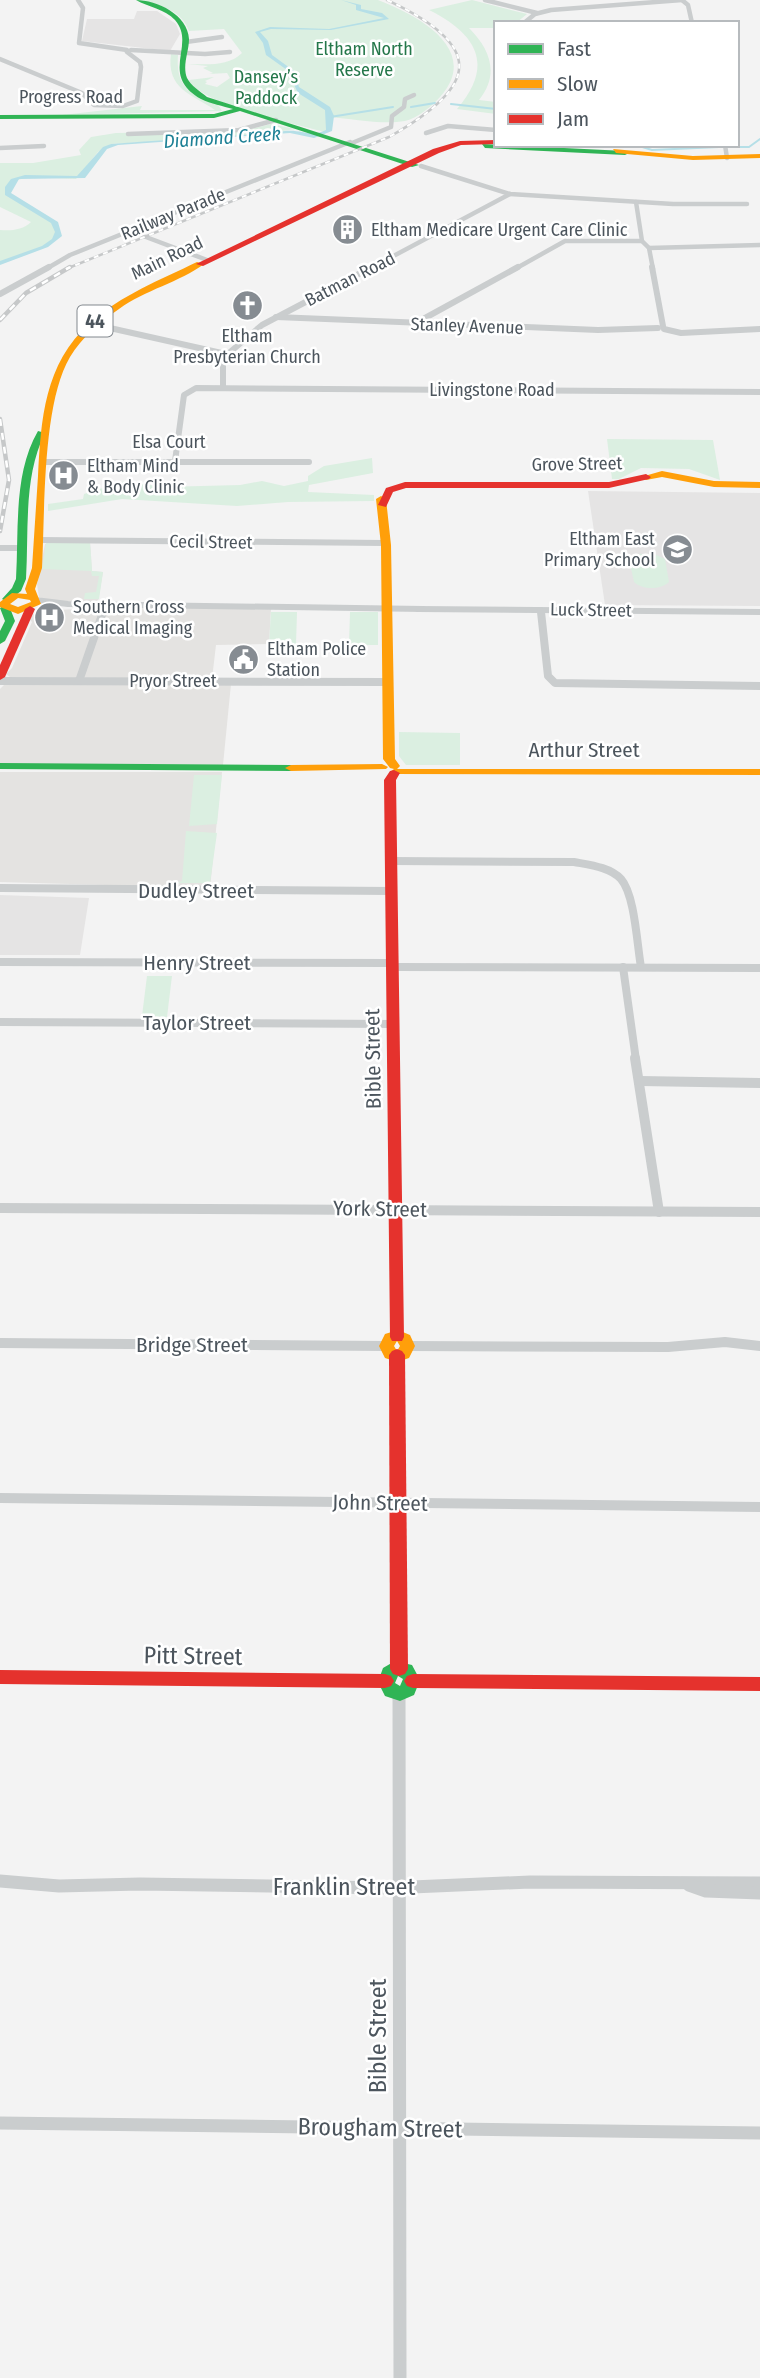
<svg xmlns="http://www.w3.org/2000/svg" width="760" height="2378" viewBox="0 0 760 2378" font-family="'Fira Sans Condensed',sans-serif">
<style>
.commercial{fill:#e4e3e1}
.education{fill:#e5e4e4}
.green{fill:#dbefe1}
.water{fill:#b5dfe7}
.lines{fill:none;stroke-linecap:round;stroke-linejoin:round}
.stream{stroke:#b5dfe7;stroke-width:2}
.street-far4{stroke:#cacdce;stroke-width:4.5}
.street-far3{stroke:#cacdce;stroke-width:6}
.street-far2{stroke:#cacdce;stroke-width:8}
.street-far1{stroke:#cacdce;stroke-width:10}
.street{stroke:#cacdce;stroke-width:13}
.fast{fill:#30b455;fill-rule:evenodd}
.slow{fill:#ff9f0a;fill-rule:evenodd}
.jam{fill:#e5322d;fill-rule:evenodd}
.rail-far1-casing{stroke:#c6c8c9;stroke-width:2.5}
.rail-casing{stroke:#c6c8c9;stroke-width:4.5}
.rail-far1{stroke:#fff;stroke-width:2;stroke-dasharray:5;stroke-linecap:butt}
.rail{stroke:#fff;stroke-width:2.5;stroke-dasharray:7;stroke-linecap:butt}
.labels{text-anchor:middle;stroke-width:5;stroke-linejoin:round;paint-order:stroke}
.far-park-label{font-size:18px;fill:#24774a;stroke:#fff}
.far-street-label{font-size:18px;fill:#4c555d;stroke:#fff}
.far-poi-label{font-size:18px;fill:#4c555d;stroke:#fff;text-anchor:start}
.far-water-label{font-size:19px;font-style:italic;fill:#1e8196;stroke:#fff}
.shield{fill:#fff;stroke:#82888e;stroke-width:2}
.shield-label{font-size:19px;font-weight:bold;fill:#4c555d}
.street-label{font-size:21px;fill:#4c555d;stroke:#fff}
.near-street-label{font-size:24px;fill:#4c555d;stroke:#fff}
</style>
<rect width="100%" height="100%" fill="#f3f3f3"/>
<g class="commercial">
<path d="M90,542L92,571L103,572L98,602L48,601L39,597L37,584L45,544Z"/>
<path d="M119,607L271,609L269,644L216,645L212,679L10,677L6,674L12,668L32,622L29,619L37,611Z"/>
<path d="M5,684H231L223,765L0,764V689Z"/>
<path d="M0,772H222L210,888L0,882Z"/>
</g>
<g class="education">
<path d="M137,11H157L176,24L180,34L170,51L82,41L87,19H134Z"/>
<path d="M588,491L760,493V606L605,605Z"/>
<path d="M0,895L89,898L80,955H0Z"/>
</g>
<g class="green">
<path d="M143,0H378C415,14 483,49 440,97C432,106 418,118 405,121C383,125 353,119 330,117V129L325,132C297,124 199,104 189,80L214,77L205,81L207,82L205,84L217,87L230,78L227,73L209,74L213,73L203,68L208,66L187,64C206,64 228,67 242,53L224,29L189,31C182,11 162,6 143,0Z"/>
<path d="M472,0L527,14L516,23H496V28H469C490,49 500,74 479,100L496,102V114L457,109C495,65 477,34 429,10Z"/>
<path d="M171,54L178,55C174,105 214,91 222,111L62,115L142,106L140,110H215C192,94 166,89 171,54Z"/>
<path d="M271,124L295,129L258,135L111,144L98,152L76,179L29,177L14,181L6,193L55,222L58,236L46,247L0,263V230C11,231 23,230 31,222L0,207V163H33L81,155L79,150L91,137L116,133L243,131Z"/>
<path d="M607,439L713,440L720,480L689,469L641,468L619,479H612Z"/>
<path d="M372,458L373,473L309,485L308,492L374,495V501L288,502L237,506L122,499L48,511V504L83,499L84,494L125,481L162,487L240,485L262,481L284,486L308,481V476L324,466Z"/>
<path d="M90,542L92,571L103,572L99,599H84L85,593L96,592L99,576H92L91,571L42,569L46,543Z"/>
<path d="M640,554H654L665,559L669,582C660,590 643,590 634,582L629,559Z"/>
<path d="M271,612H297L296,645L269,644Z"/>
<path d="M350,612H378V645H349Z"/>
<path d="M399,732L460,733V765H406L399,756Z"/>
<path d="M194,775H222L217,824L189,826Z"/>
<path d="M186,831L217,833L210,883H177L182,881Z"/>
<path d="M147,976H172L167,1017L142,1016Z"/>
</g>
<path class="water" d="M341,0L361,5V9L382,13L389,19L331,30L271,29L260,32L268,41L272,55L294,71L299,87L330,107L334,116L332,131L314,138L290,133L118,145L107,149L85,178L19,179L11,193L58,222L62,236L48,247L0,265V261L42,246L52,239L55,232L51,223L5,195V187L11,179L25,175L77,176L103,147L111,144C169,139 227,138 285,131C302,129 310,138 326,130L325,110L298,93L287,70L266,55L263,43L255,32L270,27L329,29L384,18L356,10V5Z"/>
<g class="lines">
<g class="stream">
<path d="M451,104L496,109"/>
<path d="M411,107L435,103"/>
<path d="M330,117L393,107"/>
<path d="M636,145L652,150L719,147"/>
<path d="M731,147H749L760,139"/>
</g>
<g class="street-far4">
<path d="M78,0L83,8L79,43L127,50"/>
<path d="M485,0L537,13"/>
<path d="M682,0L688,5L692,23"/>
<path d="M524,23L535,14L551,10L682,0"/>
<path d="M186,42L222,37"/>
<path d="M131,50L205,54L230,52"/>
<path d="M0,59L82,93L94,105L123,106L137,101L141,67L140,62L127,52"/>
<path d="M426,133L448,126L496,130"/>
<path d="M128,134L239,130L276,120"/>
<path d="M352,143L391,127L392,116L404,107L405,99L414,95"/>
<path d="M725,145L727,158"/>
<path d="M0,148L44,146"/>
<path d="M421,166L510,194L673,204H747"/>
<path d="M636,202L642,241L649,248L653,269"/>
<path d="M130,231L207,260"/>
<path d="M649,248L760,245"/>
<path d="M46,269L70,255L350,142"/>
<path d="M369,269L510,194"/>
<path d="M515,269L565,241H642"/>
</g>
<g class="street-far3">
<path d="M652,267L663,326"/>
<path d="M0,294L49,267"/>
<path d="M276,317L598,330L658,328"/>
<path d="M92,324L226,354"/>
<path d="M420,324L425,318L518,267"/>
<path d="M664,329L681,333L760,329"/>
<path d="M223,388V358L262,325L372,267"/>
<path d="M175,461L184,395L196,388L760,392"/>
<path d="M42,462H309"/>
<path d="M39,540L384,543"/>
<path d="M0,548H23"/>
<path d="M35,600L68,604L423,609"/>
<path d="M418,609L760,612"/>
<path d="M541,610V614"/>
<path d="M102,614L106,604"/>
</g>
<g class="street-far2">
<path d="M541,612L548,676L555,683L760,686"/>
<path d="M0,681L388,682"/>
<path d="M79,681L103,612"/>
<path d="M392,861L574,862C590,865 610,867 621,879C635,895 637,945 641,967"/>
<path d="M0,888L392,891"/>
<path d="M0,962L393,963"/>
<path d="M393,967L760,968"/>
<path d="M623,967L636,1060"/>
<path d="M0,1022L393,1024"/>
</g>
<g class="street-far1">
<path d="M635,1058L659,1212"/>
<path d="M640,1081L760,1083"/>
<path d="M0,1208L760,1212"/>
<path d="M0,1343L385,1346"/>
<path d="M409,1346L668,1347L725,1342L760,1346"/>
<path d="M0,1498L760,1507"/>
</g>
<g class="street">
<path d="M399,1693L400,2378"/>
<path d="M0,1881L59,1886L140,1884L389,1888L530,1882L760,1883"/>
<path d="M689,1885L706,1891L760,1893"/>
<path d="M0,2123L760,2133"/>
</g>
<g class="fast">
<path d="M136,0C157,0 188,15 189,39C189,52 182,65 187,78C191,86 200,91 207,97L419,165L412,167L240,111L214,118L0,119V115L214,114L233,109C223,106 211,104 201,99C158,74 197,45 175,20C165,9 148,7 136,0Z"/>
<path d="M482,144L625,151L629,153L625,155L485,148Z"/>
<path d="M38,431L45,433C23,477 29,531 26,579L21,591L7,602L2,599L12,588L16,579C19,531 13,474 38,431Z"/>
<path d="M5,605L10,608L15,621L5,641L0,644V631L5,621L0,608Z"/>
<path d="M0,763L291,765L297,768L291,771L0,769Z"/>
<path d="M395,1661L412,1665L420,1680L414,1695L400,1701L385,1696L378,1682L383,1668ZM398,1676L403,1679L400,1686L395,1683Z"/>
</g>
<g class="slow">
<path d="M613,149L693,156L760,154V158L693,160L616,153Z"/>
<path d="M197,262L204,264C180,282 145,290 119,309C100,322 82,337 70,357C42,404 45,512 42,568L35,589L41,604L18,614L0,607V602L12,593L27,594L25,589L32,568C34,537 36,507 38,476C41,420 44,364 90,323C121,295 160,280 197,262ZM18,598L30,600L31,602L18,607L10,604Z"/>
<path d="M662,471L714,481L760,482V488L714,487L662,477L646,480L641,477Z"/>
<path d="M381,496L386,499L391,545L395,759L400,766L397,769H760V775L392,774L390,772L394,769L390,768L383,759L381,545L376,499Z"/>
<path d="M382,764L388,767L386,769L291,771L285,768L291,765Z"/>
<path d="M398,1330L410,1335L415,1346L409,1358L397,1362L385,1358L379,1346L385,1334ZM397,1341L400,1346L397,1351L394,1346Z"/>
</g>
<g class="jam">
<path d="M496,140V144L461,145L439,153L203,266L196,264L433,149L460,141Z"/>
<path d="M646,474L651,477L649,479L609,488H406L393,492L386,507L378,505L386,488L405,482H609Z"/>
<path d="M30,606L35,609L5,677L0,680V665L25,609Z"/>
<path d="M394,770L400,773L396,780L404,1337L402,1341H392L390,1337L384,780L390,771Z"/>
<path d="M397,1349L402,1351L405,1355L408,1669L405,1674L399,1676L393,1674L390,1669L389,1355L392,1351Z"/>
<path d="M0,1670L385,1674L391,1676L394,1681L391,1686L385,1688L0,1684Z"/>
<path d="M413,1674L760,1677V1691L413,1688L407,1686L404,1681L407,1676Z"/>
</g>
<defs>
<path id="rail-far1" d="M66,269L389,137C480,86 486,46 387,0"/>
<g id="rail">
<path d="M0,320L26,293L70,267"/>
<path d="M0,419L9,480L0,531"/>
</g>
</defs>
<use href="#rail-far1" class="rail-far1-casing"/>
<use href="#rail" class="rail-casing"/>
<use href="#rail-far1" class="rail-far1"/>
<use href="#rail" class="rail"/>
</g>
<defs>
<symbol id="building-disc" viewBox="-11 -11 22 22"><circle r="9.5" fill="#868c92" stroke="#fff"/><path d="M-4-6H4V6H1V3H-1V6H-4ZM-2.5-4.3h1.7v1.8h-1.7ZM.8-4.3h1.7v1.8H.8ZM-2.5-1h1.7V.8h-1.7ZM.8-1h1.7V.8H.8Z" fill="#fff"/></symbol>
<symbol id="church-disc" viewBox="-11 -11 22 22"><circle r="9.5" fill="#868c92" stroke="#fff"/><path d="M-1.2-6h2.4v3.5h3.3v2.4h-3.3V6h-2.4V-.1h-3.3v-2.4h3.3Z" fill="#fff"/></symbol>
<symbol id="hospital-disc" viewBox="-11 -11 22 22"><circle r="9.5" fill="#868c92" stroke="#fff"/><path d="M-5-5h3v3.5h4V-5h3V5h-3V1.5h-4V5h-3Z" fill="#fff"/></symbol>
<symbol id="school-disc" viewBox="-11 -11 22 22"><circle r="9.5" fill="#868c92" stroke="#fff"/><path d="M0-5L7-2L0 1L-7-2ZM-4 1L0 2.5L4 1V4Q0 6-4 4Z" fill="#fff"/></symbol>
<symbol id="civic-disc" viewBox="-11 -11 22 22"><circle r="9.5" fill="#868c92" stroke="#fff"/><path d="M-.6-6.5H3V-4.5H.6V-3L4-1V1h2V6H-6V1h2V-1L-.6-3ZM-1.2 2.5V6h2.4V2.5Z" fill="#fff"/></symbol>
</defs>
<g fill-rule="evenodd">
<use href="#building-disc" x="330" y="212" width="35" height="35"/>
<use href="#church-disc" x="230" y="288" width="35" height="35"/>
<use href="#hospital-disc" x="46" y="458" width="35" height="35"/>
<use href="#school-disc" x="660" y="532" width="35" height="35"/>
<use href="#hospital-disc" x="32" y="600" width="35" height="35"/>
<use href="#civic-disc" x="226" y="642" width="35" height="35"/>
</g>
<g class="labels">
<g class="far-park-label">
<text x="364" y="55">Eltham North<tspan x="364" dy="21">Reserve</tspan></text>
<text x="266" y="83">Dansey’s<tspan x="266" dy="21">Paddock</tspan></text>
</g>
<g class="far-street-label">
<text x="71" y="103">Progress Road</text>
<text transform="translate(173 214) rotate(-22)" y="6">Railway Parade</text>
<text transform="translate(167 258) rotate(-26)" y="6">Main Road</text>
<text transform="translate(350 279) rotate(-27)" y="6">Batman Road</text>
<text transform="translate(467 326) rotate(2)" y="6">Stanley Avenue</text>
<text x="492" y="396">Livingstone Road</text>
<text x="169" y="448">Elsa Court</text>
<text transform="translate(577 464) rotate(-1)" y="6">Grove Street</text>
<text transform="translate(211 542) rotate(1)" y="6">Cecil Street</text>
<text transform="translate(591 610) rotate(1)" y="6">Luck Street</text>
<text x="173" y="687">Pryor Street</text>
</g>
<g class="far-poi-label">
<text x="371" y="236">Eltham Medicare Urgent Care Clinic</text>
<text x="247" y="342" text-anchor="middle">Eltham<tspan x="247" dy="21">Presbyterian Church</tspan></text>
<text x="87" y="472">Eltham Mind<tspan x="87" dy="21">&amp; Body Clinic</tspan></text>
<text x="655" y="545" text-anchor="end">Eltham East<tspan x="655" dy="21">Primary School</tspan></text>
<text x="73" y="613">Southern Cross<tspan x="73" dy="21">Medical Imaging</tspan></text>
<text x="267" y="655">Eltham Police<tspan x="267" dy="21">Station</tspan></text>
</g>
<g class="far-water-label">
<text transform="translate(222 137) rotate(-4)" y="7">Diamond Creek</text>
</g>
<rect class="shield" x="77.5" y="305.5" width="35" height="31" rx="5"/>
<g class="shield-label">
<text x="95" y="328">44</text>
</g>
<g class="street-label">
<text x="584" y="757">Arthur Street</text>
<text x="196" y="898">Dudley Street</text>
<text x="197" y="970">Henry Street</text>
<text x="197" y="1030">Taylor Street</text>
<text transform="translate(373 1059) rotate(-91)" y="7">Bible Street</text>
<text transform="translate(380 1209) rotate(1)" y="7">York Street</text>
<text x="192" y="1352">Bridge Street</text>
<text transform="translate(380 1503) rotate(1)" y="7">John Street</text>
</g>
<g class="near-street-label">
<text transform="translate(193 1656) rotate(1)" y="8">Pitt Street</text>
<text x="344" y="1895">Franklin Street</text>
<text transform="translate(378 2036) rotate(-90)" y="8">Bible Street</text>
<text transform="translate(380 2128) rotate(1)" y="8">Brougham Street</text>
</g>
</g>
<rect x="494" y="21" width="245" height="126" fill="#ffffff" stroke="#b7bbbe" stroke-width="2"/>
<rect x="508" y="44" width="35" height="10" fill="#30b455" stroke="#b7bbbe" stroke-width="2"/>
<text x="557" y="56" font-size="21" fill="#4c555d">Fast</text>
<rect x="508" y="79" width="35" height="10" fill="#ff9f0a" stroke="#b7bbbe" stroke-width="2"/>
<text x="557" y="91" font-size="21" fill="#4c555d">Slow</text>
<rect x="508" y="114" width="35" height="10" fill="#e5322d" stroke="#b7bbbe" stroke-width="2"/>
<text x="557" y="126" font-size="21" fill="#4c555d">Jam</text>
</svg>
